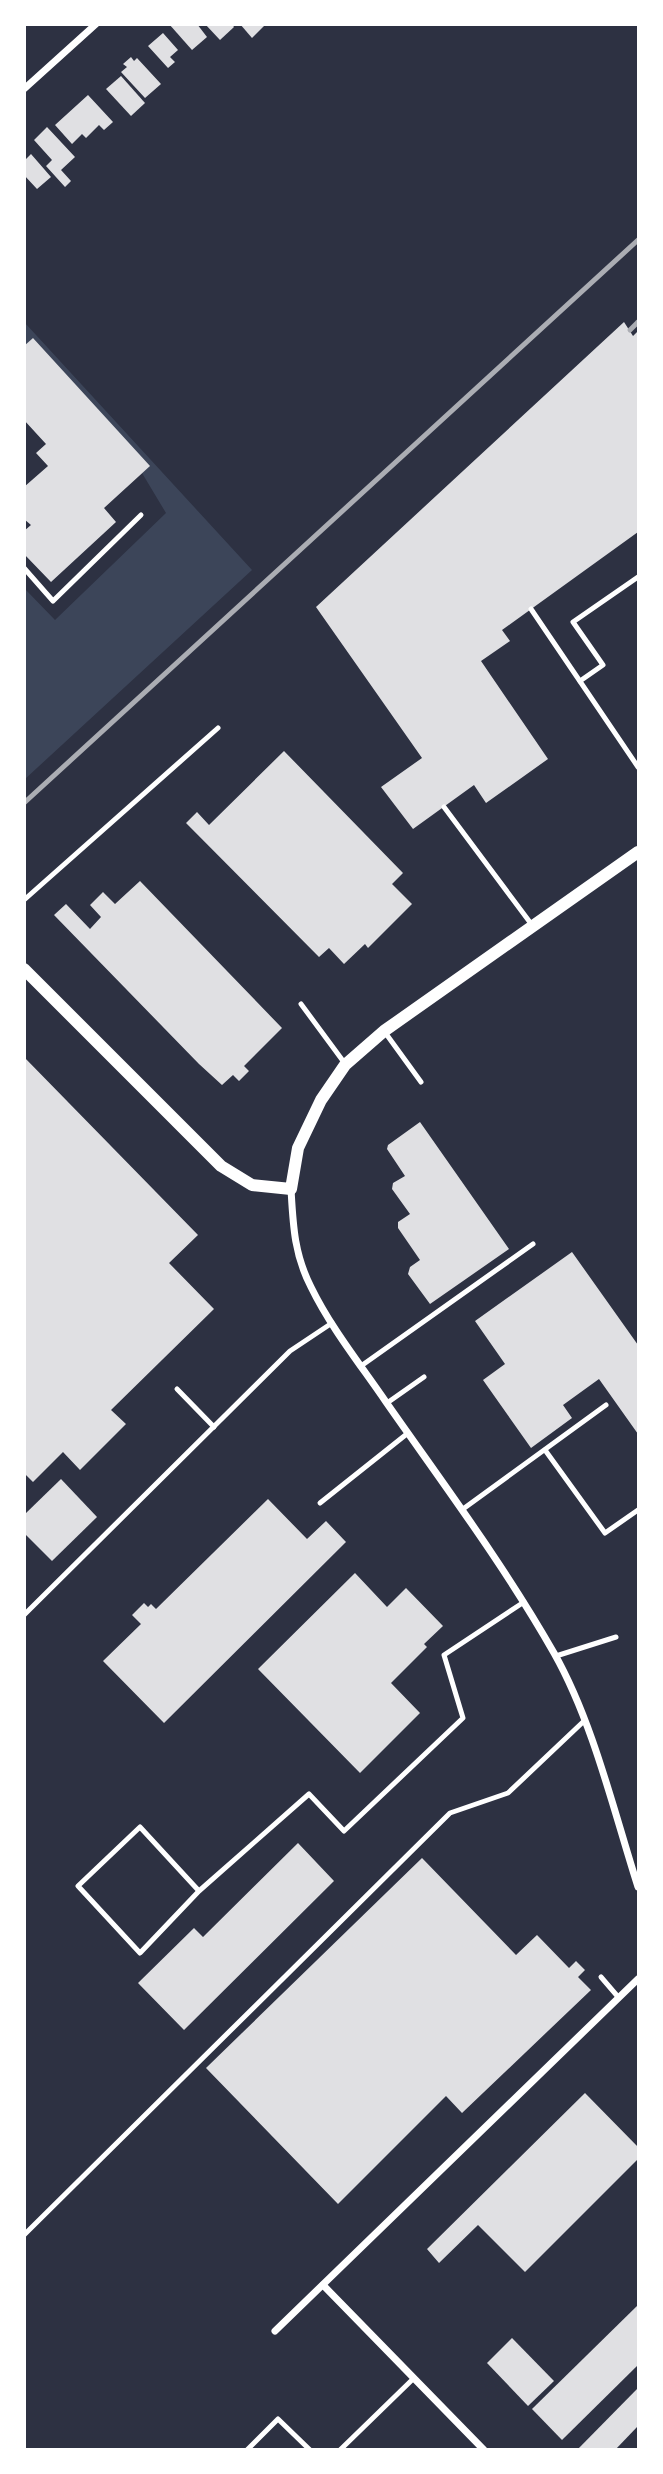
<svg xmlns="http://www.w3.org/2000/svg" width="663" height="2474" viewBox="0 0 663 2474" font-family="Overpass,sans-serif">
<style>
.green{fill:#3c4559}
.building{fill:#e0e0e3}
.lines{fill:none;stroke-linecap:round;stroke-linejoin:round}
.service{stroke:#fff;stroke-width:5}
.minor{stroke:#fff;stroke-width:7}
.tertiary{stroke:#fff;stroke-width:12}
.rail{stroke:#abadb3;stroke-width:5}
</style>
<rect width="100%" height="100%" fill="#2d3142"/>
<path class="green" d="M25,323L252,570L25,779V589L55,620L166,513L142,473L149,466L33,338L25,346Z"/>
<g class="building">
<path d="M169,24H197L207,37L192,50Z"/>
<path d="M205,24H232L234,27L220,40Z"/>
<path d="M240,24H266L252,38Z"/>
<path d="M163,33L178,50L170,57L175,62L168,68L148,46Z"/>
<path d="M131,57L134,61L137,58L161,84L145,98L121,72L127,67L123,64Z"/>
<path d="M121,76L145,103L131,116L106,89Z"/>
<path d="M88,95L113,122L104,130L99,125L86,138L82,134L72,144L55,125Z"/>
<path d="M47,127L75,157L61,170L71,181L65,187L46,166L52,160L34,140Z"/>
<path d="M31,154L51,177L37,189L24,175V157L26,159Z"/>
<path d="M624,322L633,336L638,331V532L502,630L510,641L481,661L548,759L486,803L474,785L413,829L381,787L422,758L316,607Z"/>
<path d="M33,338L150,466L104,508L116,522L51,582L24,554V531L31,525L24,519V487L48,466L36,453L46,444L24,420V346Z"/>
<path d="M284,751L403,873L392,884L412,904L368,948L365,944L344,964L329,948L319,957L186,823L197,812L209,825Z"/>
<path d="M140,881L282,1028L244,1066L249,1071L239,1081L233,1075L222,1085L199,1064L54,915L66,904L90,929L101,917L90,905L103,892L115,904Z"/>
<path d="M24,1057L198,1235L169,1263L214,1309L111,1410L126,1424L80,1470L63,1452L33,1482L24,1473Z"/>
<path d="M420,1122L509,1249L430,1304L408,1274L410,1267L420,1260L398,1228V1222L410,1214L392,1189L393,1183L405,1176L387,1149L388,1145Z"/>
<path d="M572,1252L638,1345V1434L599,1379L563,1405L572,1418L531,1448L483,1380L505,1364L475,1321Z"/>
<path d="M61,1479L97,1517L52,1561L24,1533V1515Z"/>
<path d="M268,1499L307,1539L326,1521L346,1542L164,1723L103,1661L141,1624L132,1615L144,1603L148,1607L151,1604L156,1609Z"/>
<path d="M355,1573L387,1607L406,1588L443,1626L424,1644L427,1647L391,1683L420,1713L360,1773L258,1669Z"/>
<path d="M298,1843L334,1881L184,2030L138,1983L194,1928L203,1937Z"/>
<path d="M422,1858L516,1955L537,1935L569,1968L576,1961L585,1970L578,1977L591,1990L462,2113L446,2096L338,2204L206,2068Z"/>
<path d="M585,2093L638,2147V2159L525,2272L478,2225L439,2263L427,2249Z"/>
<path d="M638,2305V2365L562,2440L532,2409Z"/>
<path d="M512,2338L554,2381L528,2406L487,2363Z"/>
<path d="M638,2388V2426L615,2450H577Z"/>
</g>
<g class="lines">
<g class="service">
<path d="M24,568L53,601L141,515"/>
<path d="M531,609L638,767"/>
<path d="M580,681L603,665L573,622L638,577"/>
<path d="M444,807L532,925"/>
<path d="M24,900L218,728"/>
<path d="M301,1004L346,1065"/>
<path d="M384,1031L421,1082"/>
<path d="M361,1366L533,1244"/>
<path d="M177,1389L214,1427"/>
<path d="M387,1403L424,1377"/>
<path d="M545,1450L605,1533L638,1510"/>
<path d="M320,1503L408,1433"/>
<path d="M463,1509L606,1405"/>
<path d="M24,1615L290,1351L332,1323"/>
<path d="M556,1656L616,1637"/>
<path d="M199,1891L140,1827L78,1886L140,1953L199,1891L309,1794L344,1831L463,1718L444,1655L524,1602"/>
<path d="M601,1977L619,1998"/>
<path d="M24,2235L450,1813L508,1793L584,1721"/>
<path d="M247,2450L278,2419L310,2450"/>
<path d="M340,2450L414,2378"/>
</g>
<g class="minor">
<path d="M24,89L96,24"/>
<path d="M291,1189C293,1224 294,1254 311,1287C331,1328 360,1364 386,1402C444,1485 504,1565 554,1653C593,1722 614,1812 638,1887"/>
<path d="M323,2285L484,2450"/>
<path d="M275,2331L638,1979"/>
</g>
<path class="tertiary" d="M24,969L221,1166L252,1185L291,1189L298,1148L321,1100L345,1065L384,1031L638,852"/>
<g class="rail">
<path d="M630,330L638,322"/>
<path d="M24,803L638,240"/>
</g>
</g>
<rect width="663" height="2474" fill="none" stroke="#ffffff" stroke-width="52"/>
</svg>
